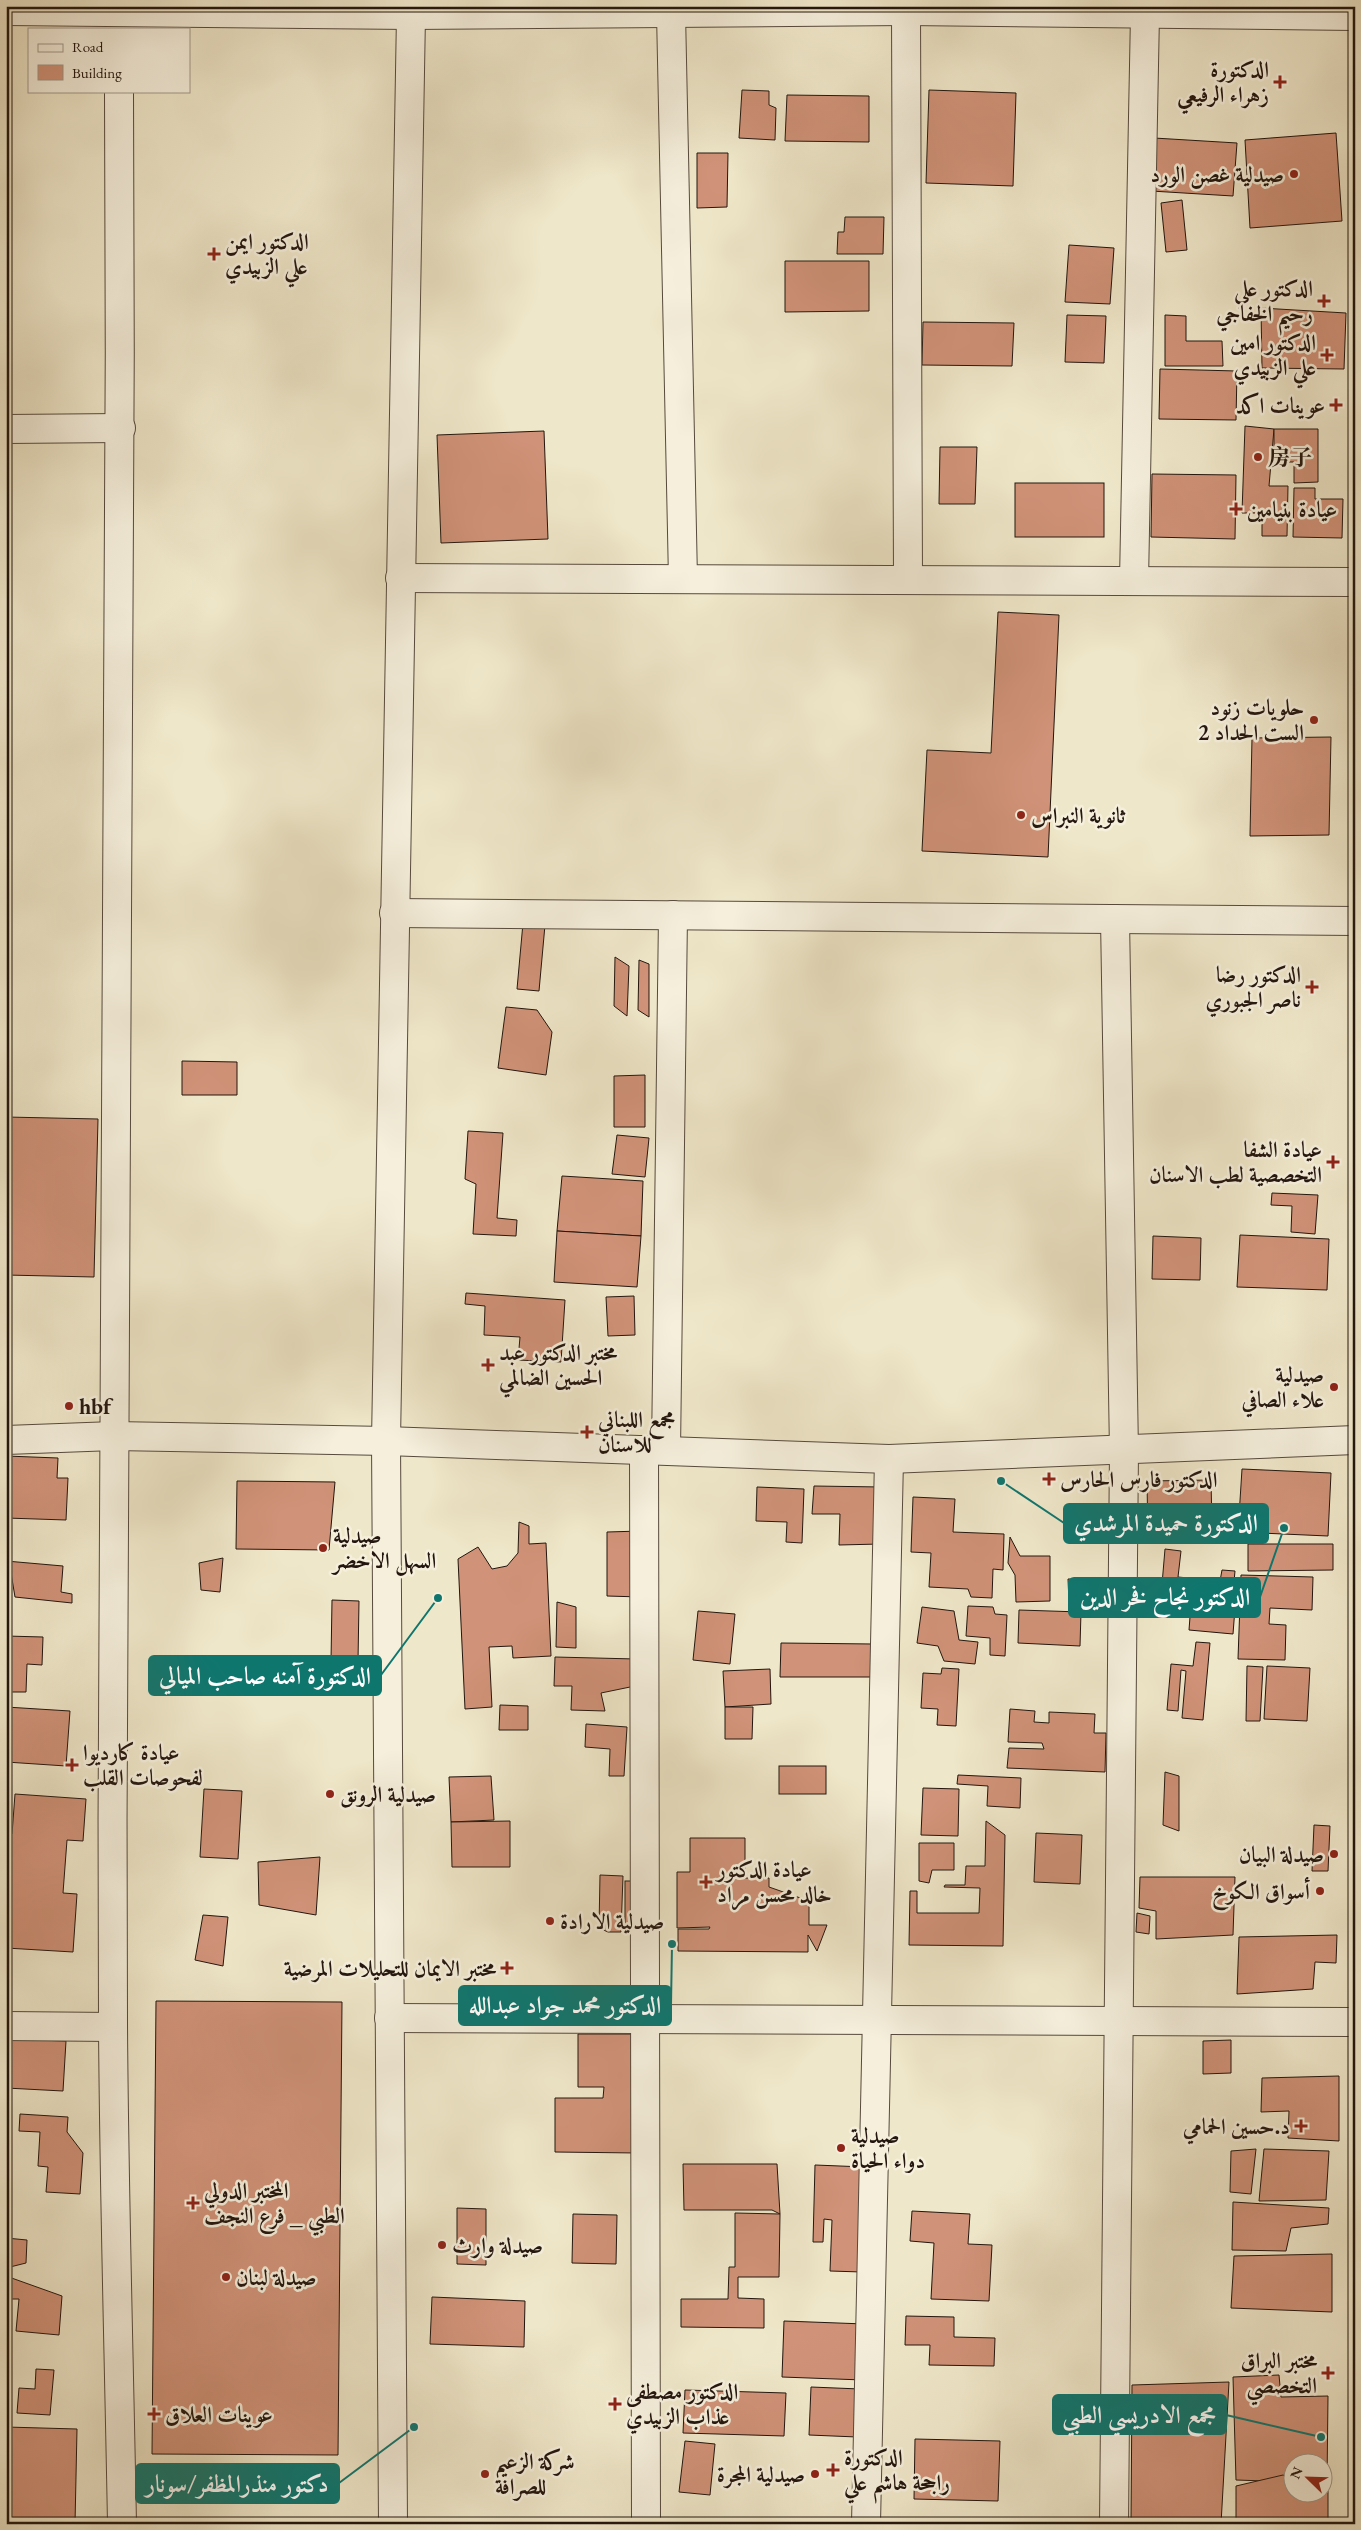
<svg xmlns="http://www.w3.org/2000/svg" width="1361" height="2530" viewBox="0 0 1361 2530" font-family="'EB Garamond',Amiri,'Noto Serif SC',serif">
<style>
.building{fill:#d09278;stroke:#23160e}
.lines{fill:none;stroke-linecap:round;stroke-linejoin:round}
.street-casing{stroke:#564a3d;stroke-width:30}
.street{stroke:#f5efdc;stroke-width:28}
.poi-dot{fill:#8f2418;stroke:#f5efdc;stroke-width:2}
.labels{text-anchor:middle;stroke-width:5;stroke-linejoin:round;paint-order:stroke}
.poi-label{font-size:22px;font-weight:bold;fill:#23160e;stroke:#f5efdc;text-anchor:start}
.leader{fill:none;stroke:#0f766e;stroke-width:2}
.callout-dot{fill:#0f766e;stroke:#f5efdc;stroke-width:2}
.callout{fill:#0f766e;stroke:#0f766e;stroke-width:2}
.callout-label{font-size:24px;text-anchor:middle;font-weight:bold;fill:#fff}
</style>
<rect width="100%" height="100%" fill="#efe7c9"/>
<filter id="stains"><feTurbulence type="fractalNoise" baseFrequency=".004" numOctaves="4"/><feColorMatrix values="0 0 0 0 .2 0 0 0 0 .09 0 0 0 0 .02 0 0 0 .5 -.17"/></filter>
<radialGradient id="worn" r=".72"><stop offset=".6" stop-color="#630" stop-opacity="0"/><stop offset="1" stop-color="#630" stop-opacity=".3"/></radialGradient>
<g class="building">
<path d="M742,90L769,91V105L776,108L775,140L739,138Z"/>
<path d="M929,90L1016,93L1013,186L926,183Z"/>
<path d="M787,95L869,96V142L785,141Z"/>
<path d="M1336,133L1342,221L1250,228L1245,140Z"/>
<path d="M1154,138L1237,143L1233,196L1151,191Z"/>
<path d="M697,153H728L727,207L697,208Z"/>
<path d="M1182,200L1187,250L1166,252L1161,203Z"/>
<path d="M845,217H884L883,254H837L838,232H844Z"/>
<path d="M1069,245L1114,248L1110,304L1065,302Z"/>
<path d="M785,261H869V311L785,312Z"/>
<path d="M1261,308L1346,313L1344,369L1262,368Z"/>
<path d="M1067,315L1106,316L1104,363L1065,362Z"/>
<path d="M1165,315L1186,316V341H1222L1223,366H1165Z"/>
<path d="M923,322L1014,323L1012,366L922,365Z"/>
<path d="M1160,369L1237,371L1236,420L1159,419Z"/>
<path d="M1245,426L1274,429L1269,486H1288L1287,536H1262V513H1242Z"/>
<path d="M1274,429H1318V482L1294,483V462H1274Z"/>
<path d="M544,431L548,539L441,543L437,435Z"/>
<path d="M940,447H977L975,504H939Z"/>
<path d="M1152,474L1236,475L1235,539L1151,537Z"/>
<rect x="1015" y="483" width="89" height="54"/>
<path d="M1294,488H1315V499H1343L1342,538L1293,537Z"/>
<path d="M998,612L1059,615L1048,857L922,851L927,750L991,753Z"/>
<path d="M1331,737L1329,835L1250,836L1252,738Z"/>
<path d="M523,923L545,925L539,991L517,989Z"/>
<path d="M615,957L629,966L627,1016L614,1006Z"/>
<path d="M639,960L649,964V1017L638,1010Z"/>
<path d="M506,1007L537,1010L552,1032L546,1075L498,1068Z"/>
<path d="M182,1061L237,1062V1095H182Z"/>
<path d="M645,1075V1127H614V1076Z"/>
<path d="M6,1117L98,1119L94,1277L6,1275Z"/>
<path d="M468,1131L503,1133L497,1218L517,1220L516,1236L473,1234L476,1184L465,1179Z"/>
<path d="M617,1135L649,1138L645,1177L612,1174Z"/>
<path d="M562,1176L643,1181L641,1236L557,1231Z"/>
<path d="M1272,1193L1318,1195L1315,1234L1291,1232L1292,1206L1271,1205Z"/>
<path d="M557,1231L641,1236L637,1287L554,1282Z"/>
<path d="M1240,1235L1329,1239L1327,1290L1237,1287Z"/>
<path d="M1153,1236L1201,1238L1200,1280L1152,1279Z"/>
<path d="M466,1293L565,1300L561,1362L518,1360L520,1337L484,1335L485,1306L465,1304Z"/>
<path d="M634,1296L635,1335L608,1336L606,1297Z"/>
<path d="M6,1456L58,1458L57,1478H68L66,1520L6,1518Z"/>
<path d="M1242,1469L1331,1473L1328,1536L1238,1532Z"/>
<path d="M1211,1480L1212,1527L1183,1528L1179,1541L1148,1542L1147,1481Z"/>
<path d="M237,1481L335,1482L329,1550L236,1549Z"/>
<path d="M814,1486L882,1487L880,1544L839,1545L840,1514H812Z"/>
<path d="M757,1487L804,1489L802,1543L786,1542L787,1522L756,1521Z"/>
<path d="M913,1497L955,1499L953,1532L1004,1534L1003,1570L993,1569L992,1598L971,1597L968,1589L929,1587L931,1553L911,1552Z"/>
<path d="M519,1522L529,1526V1544L546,1543L551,1656L513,1658L512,1646L489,1647L492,1707L465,1709L458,1559L478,1547L492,1569L507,1566L518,1553Z"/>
<path d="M641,1531V1597L607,1596V1532Z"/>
<path d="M1010,1537L1020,1556H1050V1601L1016,1602L1015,1575L1008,1563Z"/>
<path d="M1248,1544H1333V1570L1248,1571Z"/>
<path d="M1165,1549L1181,1551L1178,1577L1220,1581L1222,1570L1235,1571L1232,1604L1161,1596Z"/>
<path d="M223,1558L220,1592L201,1590L199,1563Z"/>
<path d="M6,1561L63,1566L61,1592L72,1594V1603L15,1597L11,1573L6,1572Z"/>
<path d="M1241,1575L1313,1577L1312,1610L1270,1608L1269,1624L1286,1625L1285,1660L1238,1659Z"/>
<path d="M1068,1579H1085V1604L1069,1603Z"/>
<path d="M332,1600L359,1601L358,1661H331Z"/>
<path d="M557,1602L576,1607V1648L556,1647Z"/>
<path d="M1191,1604L1235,1608L1233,1634L1189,1630Z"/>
<path d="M968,1606L993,1607L995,1614L1007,1615L1005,1656L990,1655V1638L966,1636Z"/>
<path d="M922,1607L954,1611L959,1640L978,1642L975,1664L944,1661L938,1646L917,1643Z"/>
<path d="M1019,1610L1081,1612L1080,1646L1018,1643Z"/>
<path d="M698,1611L735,1614L730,1664L693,1660Z"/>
<path d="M6,1636L43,1637L42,1665L27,1664L26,1692H6Z"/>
<path d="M1196,1642L1210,1643L1203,1720L1182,1718L1186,1671L1181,1670L1178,1711L1167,1710L1171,1664L1193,1666Z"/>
<path d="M781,1643L873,1644V1677H780Z"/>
<path d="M555,1657L636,1659L635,1686L601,1693L605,1711L571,1710L572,1686H554Z"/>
<path d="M1247,1666L1263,1667L1260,1721H1246Z"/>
<path d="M1267,1666L1310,1668L1307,1721L1264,1719Z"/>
<path d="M942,1668L959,1669L956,1726L937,1725L938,1709L921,1708L923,1673L941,1674Z"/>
<path d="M770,1669L771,1704L725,1707L723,1671Z"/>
<path d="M500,1705L528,1706V1730H499Z"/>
<path d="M6,1707L70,1711L66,1766L6,1762Z"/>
<path d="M725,1707H753L752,1739H725Z"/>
<path d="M1010,1709L1035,1711L1034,1722L1049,1723V1712L1095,1714L1094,1733H1106L1105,1772L1007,1768L1009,1748L1044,1749L1042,1743L1008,1742Z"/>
<path d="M586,1724L627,1727L624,1776H609L610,1749L585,1747Z"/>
<rect x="779" y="1766" width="47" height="28"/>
<path d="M1165,1772L1179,1776V1831L1163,1825Z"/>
<path d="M958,1775L1021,1778L1020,1808L987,1806L988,1786L957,1784Z"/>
<path d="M491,1776L494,1820L451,1822L449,1777Z"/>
<path d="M923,1788L959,1789L958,1836L921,1835Z"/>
<path d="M204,1789L242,1791L238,1859L200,1857Z"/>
<path d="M15,1794L86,1799L83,1841L67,1840L63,1893L77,1894L73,1952L6,1948V1834H12Z"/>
<path d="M510,1821V1867H452L451,1822Z"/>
<path d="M986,1821L1005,1835L1003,1946L909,1945L910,1891H917V1913H979L980,1888L944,1887L945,1885H965L966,1866H985Z"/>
<path d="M1314,1825L1330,1826L1328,1871H1312Z"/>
<path d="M1036,1833L1082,1835L1080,1884L1034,1882Z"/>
<path d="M690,1838H745V1878H769V1887L809,1901V1925H827L817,1951L808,1935V1952L678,1951V1929H709L710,1927L677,1928V1872H690Z"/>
<path d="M919,1843H954V1870H932L929,1883L919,1881Z"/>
<path d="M320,1857L316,1915L259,1905L258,1862Z"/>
<path d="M600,1875L623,1876L621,1932H608L599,1928Z"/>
<path d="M1140,1877H1235L1233,1935L1156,1939V1911L1139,1908Z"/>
<rect x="625" y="1881" width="15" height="51"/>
<path d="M1137,1913L1150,1916L1149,1934L1136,1932Z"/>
<path d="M203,1915L228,1917L223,1966L195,1960Z"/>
<path d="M1337,1935L1336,1963L1315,1962L1313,1989L1237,1994L1239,1937Z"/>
<path d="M156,2001L342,2002L338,2455L152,2454Z"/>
<path d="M578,2034H639L637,2153L555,2152V2098H603L604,2087H578Z"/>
<path d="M8,2039L66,2041L63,2091L6,2088Z"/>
<path d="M1231,2040V2073L1203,2074V2041Z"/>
<path d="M1339,2076V2141L1288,2138L1289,2111L1261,2112L1262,2078Z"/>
<path d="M20,2114L68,2117L67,2132L83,2153L80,2194L46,2192L48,2167L38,2166L40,2132L19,2131Z"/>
<path d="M1256,2149L1251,2194L1230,2192L1231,2151Z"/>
<path d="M1264,2149L1329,2151L1326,2200L1259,2201Z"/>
<path d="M683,2164H777L780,2214L772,2210H684Z"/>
<path d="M815,2165L865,2167L862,2272L830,2271L832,2220L824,2219L823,2242H813Z"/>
<path d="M1233,2202L1329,2208L1328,2224L1291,2228L1286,2251L1232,2250Z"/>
<path d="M457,2208L486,2209V2265L457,2264Z"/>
<path d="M912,2211L970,2214L968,2244L992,2245L989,2301L931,2299L934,2243L910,2241Z"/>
<path d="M735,2213L780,2214L779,2277H738V2298L764,2299V2328L681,2327V2299H728L729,2267H735Z"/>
<path d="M573,2214L617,2215L616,2264L572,2263Z"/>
<path d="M6,2238L27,2240L26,2263L6,2268Z"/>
<path d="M1332,2254V2312L1231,2308L1234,2256Z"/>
<path d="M6,2276L62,2296L59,2335L16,2331L19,2299H6Z"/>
<path d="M432,2297L525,2301L524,2347L430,2344Z"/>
<path d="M906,2316L954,2317V2337L995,2338L994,2366L929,2365L930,2345H905Z"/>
<path d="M784,2321L865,2324L863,2380L782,2377Z"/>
<path d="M36,2369L54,2370L50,2415L17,2413L19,2388L35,2389Z"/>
<path d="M1279,2375L1281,2397L1328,2396L1327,2483L1324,2482V2462H1294V2482L1236,2480L1233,2377Z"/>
<path d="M1229,2382L1221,2524H1131L1132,2385Z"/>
<path d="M811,2387L860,2389L857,2437L809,2435Z"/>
<path d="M685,2390L786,2393L784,2436L683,2433Z"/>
<path d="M6,2427L77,2429L75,2524H6Z"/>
<path d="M915,2439L1000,2441L998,2501L914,2499Z"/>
<path d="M685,2441L715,2444L710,2495L679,2492Z"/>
<path d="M1283,2475L1294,2479V2492L1328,2491V2524H1236V2486Z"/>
</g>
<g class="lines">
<defs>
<g id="street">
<path d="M6,11L411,15L906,11L1355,16"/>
<path d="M906,11L908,580"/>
<path d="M671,13L683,579"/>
<path d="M119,91C123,735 110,1379 113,2023C114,2190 119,2357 122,2524"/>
<path d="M6,429L121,428"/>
<path d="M400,578L1355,582"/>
<path d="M1134,581L1145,14"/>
<path d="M394,913L1355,921"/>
<path d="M6,1440L114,1436L386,1441L889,1459L1355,1440"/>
<path d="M644,1450L646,2524"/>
<path d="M666,1450L673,915"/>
<path d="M389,2018L1355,2022"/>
<path d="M6,2026L113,2027"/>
<path d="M393,2524L386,1441L411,15"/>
<path d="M866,2524L889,1459"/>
<path d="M1114,2524L1124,1451L1115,919"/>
</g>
</defs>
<use href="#street" class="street-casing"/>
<use href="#street" class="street"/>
</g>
<g class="poi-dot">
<path d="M1277.5 74.5h5v5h5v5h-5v5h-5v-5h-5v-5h5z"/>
<circle cx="1294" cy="174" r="5"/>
<path d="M211.5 246.5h5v5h5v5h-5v5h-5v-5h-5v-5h5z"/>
<path d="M1321.5 293.5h5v5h5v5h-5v5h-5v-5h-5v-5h5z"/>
<path d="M1324.5 347.5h5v5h5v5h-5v5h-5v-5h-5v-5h5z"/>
<path d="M1333.5 397.5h5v5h5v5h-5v5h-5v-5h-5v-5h5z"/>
<circle cx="1258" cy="457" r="5"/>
<path d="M1233.5 501.5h5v5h5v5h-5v5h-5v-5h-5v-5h5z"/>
<circle cx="1314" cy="720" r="5"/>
<circle cx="1021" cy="815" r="5"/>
<path d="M1309.5 979.5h5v5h5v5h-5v5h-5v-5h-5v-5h5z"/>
<path d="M1330.5 1154.5h5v5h5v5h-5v5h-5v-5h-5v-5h5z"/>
<path d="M485.5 1357.5h5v5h5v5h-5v5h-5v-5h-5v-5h5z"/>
<circle cx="1334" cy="1387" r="5"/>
<circle cx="69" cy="1406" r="5"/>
<path d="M584.5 1424.5h5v5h5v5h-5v5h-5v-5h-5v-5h5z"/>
<path d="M1046.5 1471.5h5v5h5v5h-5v5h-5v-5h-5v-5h5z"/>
<circle cx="323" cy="1548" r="5"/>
<path d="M69.5 1757.5h5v5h5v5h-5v5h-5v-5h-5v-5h5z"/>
<circle cx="330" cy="1794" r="5"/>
<circle cx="1334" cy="1854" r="5"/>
<path d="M703.5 1874.5h5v5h5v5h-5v5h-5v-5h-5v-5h5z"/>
<circle cx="1320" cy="1891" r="5"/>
<circle cx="550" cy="1921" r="5"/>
<path d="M504.5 1960.5h5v5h5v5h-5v5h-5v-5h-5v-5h5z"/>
<path d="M1298.5 2118.5h5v5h5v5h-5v5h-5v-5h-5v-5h5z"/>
<circle cx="841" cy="2148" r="5"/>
<path d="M190.5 2195.5h5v5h5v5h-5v5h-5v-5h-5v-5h5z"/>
<circle cx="442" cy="2245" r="5"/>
<circle cx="226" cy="2277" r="5"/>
<path d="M1325.5 2365.5h5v5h5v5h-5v5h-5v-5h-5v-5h5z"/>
<path d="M612.5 2396.5h5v5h5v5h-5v5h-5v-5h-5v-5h5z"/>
<path d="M151.5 2406.5h5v5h5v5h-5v5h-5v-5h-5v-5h5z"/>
<path d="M830.5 2462.5h5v5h5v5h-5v5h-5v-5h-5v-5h5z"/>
<circle cx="485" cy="2474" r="5"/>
<circle cx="815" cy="2474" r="5"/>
</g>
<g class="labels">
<g class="poi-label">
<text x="1269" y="77" text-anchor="end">الدكتورة<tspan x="1269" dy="25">زهراء الرفيعي</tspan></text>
<text x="1284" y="182" text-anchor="end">صيدلية غصن الورد</text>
<text x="225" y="249">الدكتور ايمن<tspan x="225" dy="25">علي الزبيدي</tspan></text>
<text x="1313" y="296" text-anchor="end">الدكتور علي<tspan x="1313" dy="25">رحيم الخفاجي</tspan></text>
<text x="1316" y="350" text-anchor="end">الدكتور امين<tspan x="1316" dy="25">علي الزبيدي</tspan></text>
<text x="1325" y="413" text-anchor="end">عوينات اكد</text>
<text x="1268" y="465">房子</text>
<text x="1247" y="517">عيادة بنيامين</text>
<text x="1304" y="715" text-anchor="end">حلويات زنود<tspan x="1304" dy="25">الست الحداد 2</tspan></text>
<text x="1031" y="823">ثانوية النبراس</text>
<text x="1301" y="982" text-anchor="end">الدكتور رضا<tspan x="1301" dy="25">ناصر الجبوري</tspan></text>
<text x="1322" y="1157" text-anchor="end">عيادة الشفا<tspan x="1322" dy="25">التخصصية لطب الاسنان</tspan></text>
<text x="499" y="1360">مختبر الدكتور عبد<tspan x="499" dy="25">الحسين الضالمي</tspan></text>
<text x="1324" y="1382" text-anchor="end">صيدلية<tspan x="1324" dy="25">علاء الصافي</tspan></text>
<text x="79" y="1414">hbf</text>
<text x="598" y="1427">مجمع اللبناني<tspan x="598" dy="25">للاسنان</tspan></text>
<text x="1060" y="1487">الدكتور فارس الحارس</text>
<text x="333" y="1543">صيدلية<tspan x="333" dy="25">السهل الاخضر</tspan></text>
<text x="83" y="1760">عيادة كارديوا<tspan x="83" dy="25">لفحوصات القلب</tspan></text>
<text x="340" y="1802">صيدلية الرونق</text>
<text x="1324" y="1862" text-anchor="end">صيدلة البيان</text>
<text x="717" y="1877">عيادة الدكتور<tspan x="717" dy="25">خالد محسن مراد</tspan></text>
<text x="1310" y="1899" text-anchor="end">أسواق الكوخ</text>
<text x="560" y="1929">صيدلية الارادة</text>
<text x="496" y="1976" text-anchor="end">مختبر الايمان للتحليلات المرضية</text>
<text x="1290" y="2134" text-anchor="end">د.حسين الحمامي</text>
<text x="851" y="2143">صيدلية<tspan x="851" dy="25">دواء الحياة</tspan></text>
<text x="204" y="2198">المختبر الدولي<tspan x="204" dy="25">الطبي _ فرع النجف</tspan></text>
<text x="452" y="2253">صيدلة وارث</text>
<text x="236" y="2285">صيدلة لبنان</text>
<text x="1317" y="2368" text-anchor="end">مختبر البراق<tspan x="1317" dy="25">التخصصي</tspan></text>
<text x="626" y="2399">الدكتور مصطفى<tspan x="626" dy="25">عذاب الزبيدي</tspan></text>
<text x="165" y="2422">عوينات العلاق</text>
<text x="844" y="2465">الدكتورة<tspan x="844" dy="25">راجحة هاشم علي</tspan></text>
<text x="495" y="2469">شركة الزعيم<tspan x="495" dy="25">للصرافة</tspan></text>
<text x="805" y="2482" text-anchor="end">صيدلية المجرة</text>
</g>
</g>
<path class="leader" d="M1001 1481L1064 1523M1284 1528L1260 1597M438 1598L381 1675M672 1944L671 2005M1321 2437L1226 2415M414 2427L339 2483"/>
<g class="callout-dot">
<circle cx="1001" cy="1481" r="5"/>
<circle cx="1284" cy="1528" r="5"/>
<circle cx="438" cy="1598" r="5"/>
<circle cx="672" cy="1944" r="5"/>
<circle cx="1321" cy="2437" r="5"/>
<circle cx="414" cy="2427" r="5"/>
</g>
<g class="callout">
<rect x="1064" y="1504" width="204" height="39" rx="5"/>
<rect x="1069" y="1578" width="191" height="39" rx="5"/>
<rect x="149" y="1656" width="232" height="39" rx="5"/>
<rect x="459" y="1986" width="212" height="39" rx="5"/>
<rect x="1053" y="2395" width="173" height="39" rx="5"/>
<rect x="136" y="2464" width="203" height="39" rx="5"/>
</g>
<g class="callout-label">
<text x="1166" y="1531">الدكتورة حميدة المرشدي</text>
<text x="1165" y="1605">الدكتور نجاح فخر الدين</text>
<text x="265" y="1684">الدكتورة آمنه صاحب الميالي</text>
<text x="565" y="2013">الدكتور محمد جواد عبدالله</text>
<text x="1139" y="2423">مجمع الادريسي الطبي</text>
<text x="237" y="2492">دكتور منذرالمظفر/سونار</text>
</g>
<rect width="1361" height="2530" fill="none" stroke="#efe7c9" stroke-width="25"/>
<rect x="8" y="8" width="1346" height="2515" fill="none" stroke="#23160e" stroke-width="2.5"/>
<rect x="12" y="12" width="1336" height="2505" fill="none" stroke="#23160e"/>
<rect x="28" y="28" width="162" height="65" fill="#f5efdc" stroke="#a1988a"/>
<rect x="38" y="44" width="25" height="8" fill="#f5efdc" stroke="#a1988a"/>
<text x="72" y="52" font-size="15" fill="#23160e">Road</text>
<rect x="38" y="65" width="25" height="15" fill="#d09278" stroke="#a1988a"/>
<text x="72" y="78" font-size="15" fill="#23160e">Building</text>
<g transform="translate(1308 2478) rotate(293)"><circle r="24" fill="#f5efdc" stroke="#a1988a"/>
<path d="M0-4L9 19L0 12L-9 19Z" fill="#8f2418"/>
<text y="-8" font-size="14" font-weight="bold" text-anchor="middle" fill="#23160e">N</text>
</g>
<rect width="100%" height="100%" filter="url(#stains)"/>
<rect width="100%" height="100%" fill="url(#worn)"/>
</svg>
